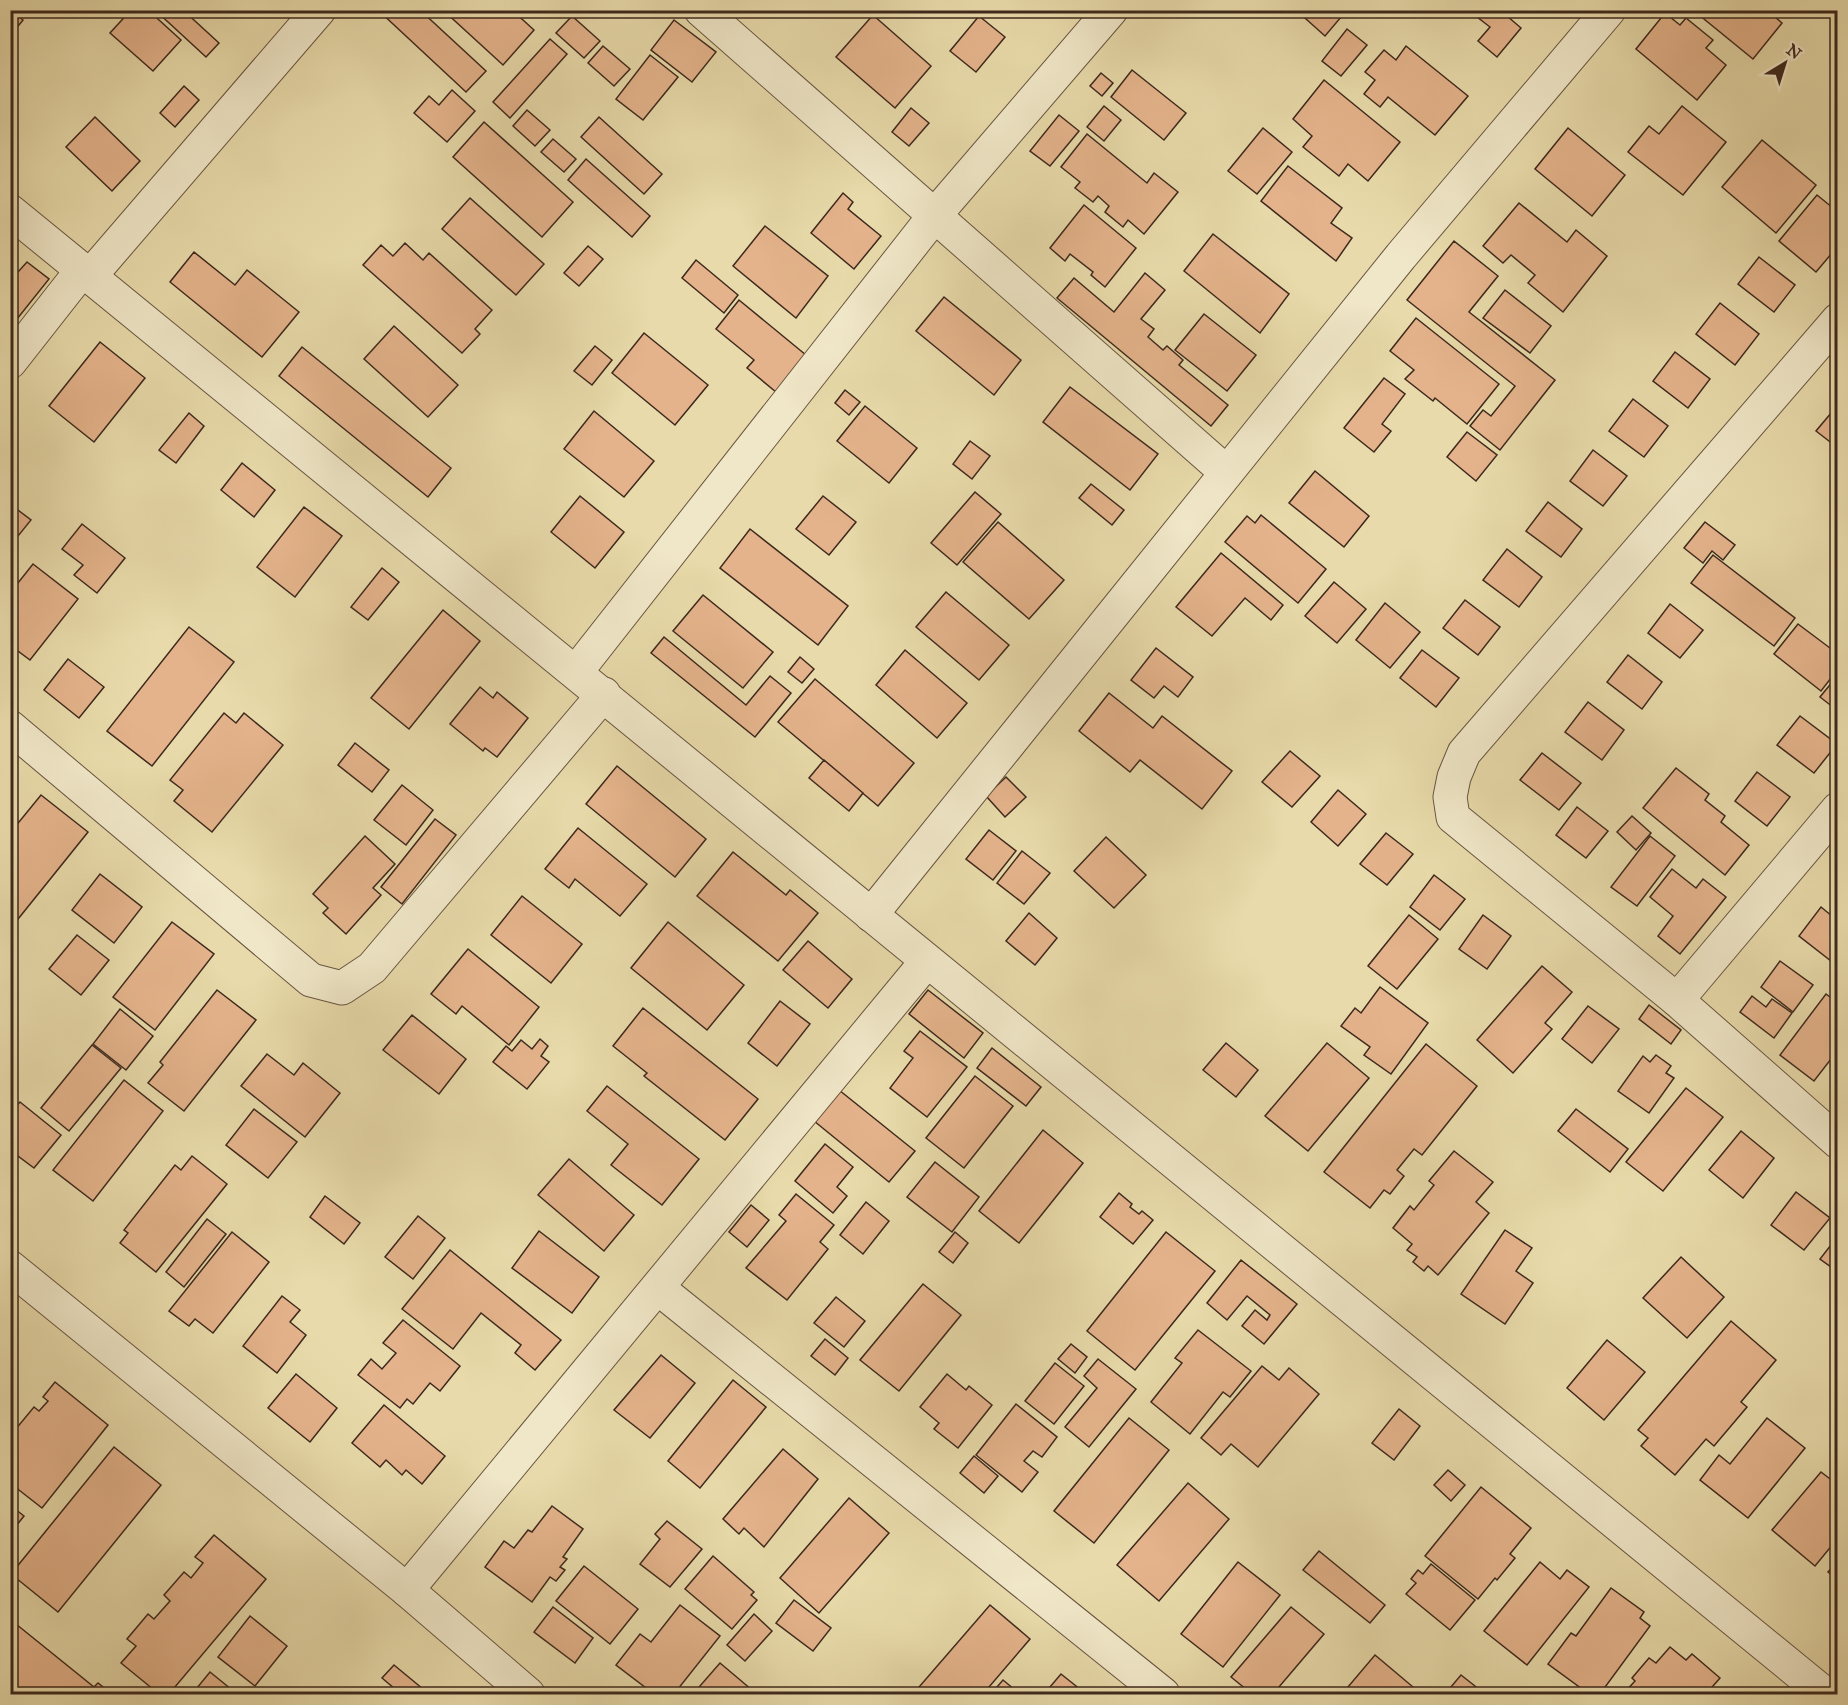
<svg xmlns="http://www.w3.org/2000/svg" width="1848" height="1705" viewBox="0 0 1848 1705" font-family="'IM FELL Great Primer',serif">
<style>
.building{fill:#e4b38b;stroke:#3e291d;stroke-width:1.5}
.lines{fill:none;stroke-linecap:round;stroke-linejoin:round}
.minor-casing{stroke:#685540;stroke-width:35}
.minor{stroke:#f0e7c8;stroke-width:33}
</style>
<rect width="100%" height="100%" fill="#e8daaa"/>
<filter id="stains"><feTurbulence type="fractalNoise" baseFrequency=".00333" numOctaves="4"/><feColorMatrix values="0 0 0 0 .2 0 0 0 0 .09 0 0 0 0 .02 0 0 0 .5 -.17"/></filter>
<radialGradient id="worn" r=".72"><stop offset=".6" stop-color="#630" stop-opacity="0"/><stop offset="1" stop-color="#630" stop-opacity=".3"/></radialGradient>
<g class="building">
<path d="M10,10L23,20L10,36Z"/>
<path d="M131,10H148L181,40L153,71L110,33Z"/>
<path d="M155,10H183L219,43L206,57Z"/>
<path d="M378,10H420L486,71L466,92Z"/>
<path d="M443,10H512L534,30L503,65Z"/>
<path d="M1296,10H1347L1325,36Z"/>
<path d="M1474,10H1500L1521,28L1497,57L1478,41L1490,27L1472,13Z"/>
<path d="M1693,10H1767L1782,23L1753,59Z"/>
<path d="M1665,13L1680,25L1686,18L1713,40L1706,48L1726,65L1697,100L1636,49Z"/>
<path d="M873,15L931,66L895,108L836,57Z"/>
<path d="M572,16L600,41L584,58L556,33Z"/>
<path d="M979,16L1005,37L976,72L950,51Z"/>
<path d="M674,20L716,52L692,82L651,50Z"/>
<path d="M1347,29L1367,45L1341,76L1322,61Z"/>
<path d="M550,39L567,54L510,118L493,102Z"/>
<path d="M603,46L630,69L614,86L588,63Z"/>
<path d="M1406,46L1468,96L1435,135L1388,97L1380,107L1364,94L1375,80L1365,72L1384,50L1396,60Z"/>
<path d="M650,55L678,77L643,120L616,99Z"/>
<path d="M1132,70L1186,113L1164,140L1111,97Z"/>
<path d="M1101,73L1113,83L1102,96L1090,86Z"/>
<path d="M1324,80L1400,142L1368,181L1348,164L1339,176L1303,147L1312,136L1293,119Z"/>
<path d="M184,86L199,100L175,127L160,113Z"/>
<path d="M452,90L475,111L447,142L414,113L429,96L439,105Z"/>
<path d="M1104,106L1121,120L1104,141L1087,127Z"/>
<path d="M1682,106L1726,142L1683,195L1628,152L1649,126L1659,134Z"/>
<path d="M911,108L929,123L909,146L892,132Z"/>
<path d="M527,110L550,130L535,146L513,126Z"/>
<path d="M1059,115L1079,131L1050,166L1030,151Z"/>
<path d="M95,117L140,161L112,191L66,147Z"/>
<path d="M599,117L662,174L644,194L581,137Z"/>
<path d="M484,122L573,202L542,237L453,157Z"/>
<path d="M1263,128L1292,152L1257,194L1228,171Z"/>
<path d="M1568,128L1625,175L1592,216L1535,169Z"/>
<path d="M1087,134L1147,183L1154,173L1178,192L1144,234L1128,220L1123,227L1105,212L1109,206L1098,196L1093,202L1075,188L1080,182L1061,167Z"/>
<path d="M553,139L576,159L564,172L541,152Z"/>
<path d="M1762,140L1816,185L1776,233L1722,187Z"/>
<path d="M586,159L650,216L632,237L568,180Z"/>
<path d="M1288,166L1342,208L1331,223L1352,238L1336,261L1261,201Z"/>
<path d="M843,193L853,202L848,209L881,236L854,269L811,233Z"/>
<path d="M1817,195L1838,212V246L1816,272L1779,241Z"/>
<path d="M470,198L544,264L516,295L442,229Z"/>
<path d="M1519,203L1567,242L1576,230L1607,256L1563,312L1528,283L1535,275L1511,255L1503,263L1483,246Z"/>
<path d="M1084,205L1136,248L1105,287L1091,275L1093,272L1070,254L1065,261L1050,248Z"/>
<path d="M765,226L828,276L796,318L733,266Z"/>
<path d="M1213,234L1289,294L1260,333L1184,271Z"/>
<path d="M1454,241L1498,276L1469,312L1555,380L1500,450L1470,426L1483,410L1491,416L1515,386L1407,300Z"/>
<path d="M405,243L423,260L429,253L492,310L475,329L480,334L462,353L363,265L381,245L393,256Z"/>
<path d="M588,246L603,259L579,286L564,273Z"/>
<path d="M194,252L235,285L247,270L299,312L262,357L170,282Z"/>
<path d="M1759,257L1795,285L1774,312L1738,284Z"/>
<path d="M696,260L738,295L724,313L682,278Z"/>
<path d="M27,262L49,279L13,324L10,322V266L18,272Z"/>
<path d="M1145,273L1165,290L1141,319L1154,329L1148,337L1163,350L1167,346L1183,360L1179,365L1228,405L1211,426L1057,298L1074,278L1114,312Z"/>
<path d="M1505,290L1551,326L1530,353L1483,318Z"/>
<path d="M944,297L1021,360L994,395L916,331Z"/>
<path d="M739,300L806,355L776,392L747,368L754,360L716,329Z"/>
<path d="M1720,303L1759,334L1735,365L1696,334Z"/>
<path d="M1204,314L1256,355L1227,391L1175,350Z"/>
<path d="M1416,318L1499,384L1467,424L1435,398L1433,401L1405,379L1414,370L1390,351Z"/>
<path d="M394,326L458,385L428,417L364,359Z"/>
<path d="M644,333L708,385L675,425L612,373Z"/>
<path d="M100,342L145,378L94,442L49,406Z"/>
<path d="M595,346L612,360L592,385L574,371Z"/>
<path d="M302,347L451,468L428,497L279,376Z"/>
<path d="M1675,352L1710,379L1688,408L1653,381Z"/>
<path d="M1384,378L1405,394L1382,424L1391,431L1374,452L1344,428Z"/>
<path d="M1070,387L1158,454L1130,490L1043,422Z"/>
<path d="M845,390L860,402L849,415L835,403Z"/>
<path d="M1633,399L1668,426L1644,457L1609,431Z"/>
<path d="M865,406L917,448L889,483L837,441Z"/>
<path d="M1837,406H1838V448L1816,431Z"/>
<path d="M594,411L654,461L624,497L564,449Z"/>
<path d="M189,413L204,426L176,463L159,450Z"/>
<path d="M1467,432L1497,455L1476,481L1447,457Z"/>
<path d="M970,441L990,456L972,479L953,464Z"/>
<path d="M1593,450L1627,476L1603,506L1570,481Z"/>
<path d="M242,463L275,490L254,517L221,490Z"/>
<path d="M1315,471L1369,516L1344,547L1289,503Z"/>
<path d="M1091,484L1124,510L1112,525L1079,498Z"/>
<path d="M975,492L1001,514L957,565L931,543Z"/>
<path d="M580,496L624,532L595,568L551,532Z"/>
<path d="M823,496L856,522L829,555L796,529Z"/>
<path d="M1548,502L1582,529L1561,557L1526,531Z"/>
<path d="M10,504L31,520L10,546Z"/>
<path d="M304,507L342,536L295,597L257,567Z"/>
<path d="M1261,515L1326,569L1298,603L1225,542L1247,516L1255,523Z"/>
<path d="M998,522L1064,580L1029,619L963,562Z"/>
<path d="M1705,522L1735,545L1723,560L1712,551L1703,563L1684,548Z"/>
<path d="M82,524L125,558L97,593L74,575L83,565L62,549Z"/>
<path d="M750,529L848,606L818,645L720,568Z"/>
<path d="M1507,549L1542,577L1519,607L1483,580Z"/>
<path d="M1221,553L1283,605L1271,620L1245,598L1212,636L1176,607Z"/>
<path d="M1713,555L1795,618L1774,646L1691,583Z"/>
<path d="M33,564L78,599L30,660L10,645V593Z"/>
<path d="M382,568L399,582L368,620L351,607Z"/>
<path d="M1334,582L1366,609L1337,643L1305,616Z"/>
<path d="M946,592L1009,645L979,680L916,627Z"/>
<path d="M703,595L773,652L743,688L673,631Z"/>
<path d="M1465,600L1500,627L1478,655L1443,628Z"/>
<path d="M1385,603L1420,632L1390,668L1356,640Z"/>
<path d="M1670,604L1703,630L1680,658L1648,633Z"/>
<path d="M443,610L480,641L409,729L371,698Z"/>
<path d="M1798,624L1838,654V669L1821,691L1774,654Z"/>
<path d="M189,627L234,662L152,766L107,731Z"/>
<path d="M664,637L746,705L770,676L791,693L755,737L651,653Z"/>
<path d="M1156,648L1193,677L1178,697L1164,686L1154,698L1131,680Z"/>
<path d="M905,650L967,703L937,738L876,685Z"/>
<path d="M1422,650L1459,678L1436,707L1400,678Z"/>
<path d="M1628,655L1662,682L1642,709L1607,682Z"/>
<path d="M800,657L814,669L802,683L788,672Z"/>
<path d="M68,659L104,687L79,718L44,690Z"/>
<path d="M1838,675V711L1820,697Z"/>
<path d="M815,679L914,763L878,806L778,722Z"/>
<path d="M480,687L493,698L497,692L528,718L497,757L485,748L483,751L450,724Z"/>
<path d="M1109,693L1153,728L1162,716L1232,771L1202,809L1140,760L1130,772L1079,731Z"/>
<path d="M1588,702L1624,730L1602,760L1565,732Z"/>
<path d="M224,713L236,723L244,713L283,745L212,832L174,801L183,790L170,780Z"/>
<path d="M1800,716L1837,744L1814,773L1777,745Z"/>
<path d="M355,743L389,770L372,792L338,765Z"/>
<path d="M1290,751L1320,776L1292,807L1262,782Z"/>
<path d="M1542,753L1581,783L1559,810L1520,780Z"/>
<path d="M824,760L863,793L849,811L809,778Z"/>
<path d="M617,766L706,839L675,877L586,804Z"/>
<path d="M1676,768L1709,794L1705,800L1725,816L1721,822L1749,845L1725,875L1643,808Z"/>
<path d="M1757,772L1790,797L1767,826L1735,801Z"/>
<path d="M1006,777L1026,797L1005,817L986,796Z"/>
<path d="M402,785L433,810L406,845L374,820Z"/>
<path d="M1338,790L1366,814L1338,846L1311,822Z"/>
<path d="M41,795L88,832L10,929V833Z"/>
<path d="M1577,807L1608,831L1586,858L1556,835Z"/>
<path d="M1632,816L1651,833L1636,850L1617,832Z"/>
<path d="M435,819L456,835L402,904L381,887Z"/>
<path d="M578,828L647,884L620,916L575,879L569,888L545,869Z"/>
<path d="M989,830L1016,851L993,880L966,859Z"/>
<path d="M1386,833L1413,854L1387,885L1360,864Z"/>
<path d="M365,836L395,864L373,888L381,895L346,934L323,913L328,908L313,894Z"/>
<path d="M1650,836L1675,856L1637,906L1611,887Z"/>
<path d="M1106,837L1146,875L1114,908L1074,871Z"/>
<path d="M1022,851L1050,873L1024,904L997,883Z"/>
<path d="M733,852L786,895L790,890L818,913L778,961L697,896Z"/>
<path d="M1672,869L1696,888L1703,879L1726,897L1680,954L1658,936L1673,916L1650,897Z"/>
<path d="M100,874L142,907L114,943L72,910Z"/>
<path d="M1434,875L1465,899L1440,930L1410,907Z"/>
<path d="M522,896L582,944L551,983L491,935Z"/>
<path d="M1821,907L1838,921V953L1831,961L1799,936Z"/>
<path d="M1029,913L1057,938L1035,965L1006,941Z"/>
<path d="M1409,915L1438,939L1397,989L1368,966Z"/>
<path d="M1483,915L1511,936L1487,969L1459,949Z"/>
<path d="M172,922L214,954L155,1030L113,997Z"/>
<path d="M668,922L744,985L707,1030L631,968Z"/>
<path d="M77,935L109,960L81,995L49,969Z"/>
<path d="M808,941L852,979L828,1008L783,970Z"/>
<path d="M468,949L539,1007L509,1045L462,1006L456,1014L431,994Z"/>
<path d="M1780,961L1813,985L1793,1012L1761,987Z"/>
<path d="M1542,966L1572,992L1545,1023L1552,1029L1513,1073L1477,1040Z"/>
<path d="M1380,987L1428,1023L1391,1074L1364,1055L1370,1047L1341,1026L1355,1008L1361,1013Z"/>
<path d="M217,990L256,1020L184,1111L148,1083L163,1065L160,1062Z"/>
<path d="M928,990L983,1033L964,1058L909,1014Z"/>
<path d="M1826,994L1838,1003V1050L1814,1081L1780,1055Z"/>
<path d="M1752,996L1766,1007L1772,999L1792,1013L1774,1038L1740,1012Z"/>
<path d="M780,1001L810,1024L777,1066L748,1043Z"/>
<path d="M1649,1005L1681,1030L1671,1044L1639,1019Z"/>
<path d="M1588,1006L1619,1029L1592,1063L1562,1039Z"/>
<path d="M643,1008L758,1099L725,1140L644,1076L647,1073L613,1046Z"/>
<path d="M120,1009L153,1036L126,1070L93,1044Z"/>
<path d="M412,1015L466,1059L439,1094L383,1050Z"/>
<path d="M920,1031L967,1067L927,1117L890,1088L913,1058L904,1051Z"/>
<path d="M540,1039L548,1046L541,1056L549,1062L527,1089L493,1062L506,1046L512,1051L521,1040L532,1049Z"/>
<path d="M1226,1043L1258,1070L1236,1097L1203,1070Z"/>
<path d="M1327,1043L1369,1078L1308,1151L1265,1116Z"/>
<path d="M1426,1044L1477,1086L1422,1155L1414,1149L1397,1170L1404,1176L1390,1194L1384,1190L1370,1208L1324,1172Z"/>
<path d="M92,1045L121,1068L69,1131L41,1108Z"/>
<path d="M992,1048L1041,1087L1026,1106L977,1068Z"/>
<path d="M267,1054L294,1075L303,1063L340,1093L305,1137L241,1086Z"/>
<path d="M1656,1055L1671,1066L1666,1073L1674,1078L1649,1113L1618,1091L1643,1056L1650,1062Z"/>
<path d="M975,1076L1013,1106L964,1168L926,1138Z"/>
<path d="M124,1080L163,1111L93,1201L53,1170Z"/>
<path d="M607,1086L699,1159L662,1205L611,1165L628,1144L587,1111Z"/>
<path d="M1686,1088L1723,1117L1663,1191L1626,1162Z"/>
<path d="M839,1090L915,1151L889,1182L814,1121Z"/>
<path d="M20,1102L61,1135L34,1168L10,1150V1113Z"/>
<path d="M254,1109L297,1142L268,1178L226,1145Z"/>
<path d="M1576,1109L1628,1149L1610,1172L1558,1131Z"/>
<path d="M1043,1130L1083,1163L1019,1243L979,1211Z"/>
<path d="M1741,1131L1774,1158L1743,1198L1709,1170Z"/>
<path d="M825,1144L853,1167L837,1187L847,1196L833,1213L795,1181Z"/>
<path d="M1454,1151L1493,1182L1476,1202L1489,1213L1438,1275L1428,1266L1424,1271L1413,1262L1417,1257L1407,1250L1412,1244L1393,1228L1410,1206L1414,1210L1434,1185L1429,1181Z"/>
<path d="M192,1156L227,1184L156,1272L120,1243L128,1233L124,1230L175,1165L181,1170Z"/>
<path d="M569,1159L634,1215L604,1251L538,1195Z"/>
<path d="M935,1162L979,1197L952,1232L907,1197Z"/>
<path d="M1796,1192L1830,1218L1804,1250L1771,1225Z"/>
<path d="M1119,1193L1132,1204L1130,1207L1139,1214L1142,1211L1153,1220L1133,1244L1100,1217Z"/>
<path d="M796,1194L834,1225L820,1242L828,1249L787,1300L746,1268L786,1221L779,1215Z"/>
<path d="M325,1196L360,1223L344,1244L310,1217Z"/>
<path d="M866,1202L889,1221L863,1254L840,1235Z"/>
<path d="M751,1205L769,1220L747,1247L729,1232Z"/>
<path d="M418,1216L445,1238L413,1279L385,1257Z"/>
<path d="M207,1219L226,1234L184,1287L166,1272Z"/>
<path d="M1505,1230L1532,1248L1516,1271L1533,1283L1505,1324L1461,1294Z"/>
<path d="M539,1231L599,1277L572,1313L512,1268Z"/>
<path d="M232,1232L269,1262L213,1333L195,1319L189,1326L169,1311Z"/>
<path d="M955,1232L968,1243L953,1263L939,1252Z"/>
<path d="M1166,1232L1215,1271L1135,1370L1087,1331Z"/>
<path d="M1838,1236V1272L1820,1259Z"/>
<path d="M450,1250L561,1340L535,1370L515,1353L521,1345L481,1313L453,1349L402,1309Z"/>
<path d="M1681,1257L1724,1297L1687,1338L1643,1298Z"/>
<path d="M1241,1260L1297,1304L1264,1344L1242,1326L1255,1310L1267,1320L1270,1315L1247,1296L1227,1320L1207,1303Z"/>
<path d="M923,1284L961,1315L899,1391L860,1360Z"/>
<path d="M282,1296L300,1310L290,1322L306,1335L277,1373L243,1346Z"/>
<path d="M836,1297L865,1321L844,1347L814,1323Z"/>
<path d="M403,1320L460,1366L440,1391L430,1383L413,1404L407,1399L400,1408L358,1375L371,1359L382,1369L396,1353L383,1343Z"/>
<path d="M1731,1321L1776,1360L1741,1402L1747,1407L1714,1446L1706,1439L1675,1475L1641,1446L1648,1438L1638,1430Z"/>
<path d="M1198,1330L1251,1371L1230,1397L1223,1392L1190,1434L1151,1402L1182,1363L1175,1358Z"/>
<path d="M825,1339L848,1358L835,1375L811,1356Z"/>
<path d="M1607,1340L1645,1372L1604,1420L1567,1388Z"/>
<path d="M1071,1344L1087,1357L1075,1373L1058,1359Z"/>
<path d="M661,1355L695,1383L650,1438L614,1410Z"/>
<path d="M1098,1359L1136,1389L1089,1447L1065,1427L1097,1388L1084,1376Z"/>
<path d="M1055,1363L1084,1386L1054,1424L1025,1401Z"/>
<path d="M1262,1366L1279,1380L1289,1368L1319,1394L1258,1467L1231,1444L1221,1455L1201,1438Z"/>
<path d="M296,1374L337,1408L310,1442L268,1408Z"/>
<path d="M947,1374L966,1390L969,1386L992,1405L958,1448L934,1429L939,1423L920,1407Z"/>
<path d="M733,1380L766,1407L700,1488L668,1461Z"/>
<path d="M55,1382L108,1425L42,1508L10,1483V1446L13,1442L10,1440V1436L34,1407L39,1411L48,1401L43,1397Z"/>
<path d="M1016,1404L1057,1437L1042,1457L1033,1451L1024,1461L1038,1472L1022,1492L976,1455Z"/>
<path d="M384,1405L445,1456L422,1484L406,1470L402,1475L386,1460L380,1467L352,1443Z"/>
<path d="M1399,1409L1420,1426L1394,1460L1372,1443Z"/>
<path d="M1129,1418L1169,1450L1094,1543L1054,1511Z"/>
<path d="M1767,1418L1805,1448L1748,1518L1700,1480L1719,1455L1730,1464Z"/>
<path d="M114,1447L161,1485L58,1612L11,1574Z"/>
<path d="M783,1449L818,1479L764,1547L744,1528L739,1534L723,1519Z"/>
<path d="M974,1456L998,1476L984,1493L960,1473Z"/>
<path d="M1448,1470L1465,1485L1451,1501L1434,1485Z"/>
<path d="M1821,1472L1838,1485V1538L1815,1566L1772,1530Z"/>
<path d="M1188,1483L1229,1519L1159,1601L1117,1565Z"/>
<path d="M1481,1487L1531,1528L1510,1554L1515,1558L1497,1580L1495,1578L1478,1599L1425,1556Z"/>
<path d="M849,1498L889,1533L819,1613L780,1578Z"/>
<path d="M10,1505L24,1516L12,1531L10,1530Z"/>
<path d="M552,1506L583,1529L563,1557L567,1559L560,1567L565,1570L556,1581L550,1577L532,1602L485,1567L504,1541L514,1548L528,1530L532,1532Z"/>
<path d="M667,1521L702,1549L670,1587L640,1564L660,1539L655,1534Z"/>
<path d="M214,1535L266,1579L169,1694H159L121,1663L136,1646L127,1639L148,1614L154,1619L170,1601L164,1595L184,1572L191,1578L203,1563L195,1557Z"/>
<path d="M1319,1551L1385,1605L1370,1623L1303,1570Z"/>
<path d="M713,1556L754,1592L751,1595L757,1600L732,1629L685,1589Z"/>
<path d="M1838,1561V1580L1828,1572Z"/>
<path d="M1238,1562L1280,1595L1223,1667L1181,1634Z"/>
<path d="M1540,1562L1560,1579L1567,1570L1589,1587L1527,1665L1484,1631Z"/>
<path d="M1431,1564L1475,1600L1450,1630L1406,1594L1416,1583L1411,1579L1418,1570L1423,1574Z"/>
<path d="M584,1566L638,1609L610,1644L556,1601Z"/>
<path d="M1611,1588L1644,1612L1640,1618L1650,1626L1600,1694H1589L1548,1664L1571,1633L1576,1636Z"/>
<path d="M794,1600L831,1628L813,1651L776,1623Z"/>
<path d="M680,1605L720,1636L674,1694H654L616,1665L640,1634L651,1642Z"/>
<path d="M990,1605L1030,1639L983,1694H913Z"/>
<path d="M553,1607L593,1638L575,1663L534,1632Z"/>
<path d="M1291,1607L1324,1634L1273,1694H1252L1231,1677Z"/>
<path d="M10,1608L17,1613L11,1620L94,1687L98,1683L112,1694H10Z"/>
<path d="M754,1614L772,1631L745,1661L727,1645Z"/>
<path d="M250,1616L287,1646L255,1686L218,1657Z"/>
<path d="M1670,1647L1686,1660L1692,1654L1720,1678L1706,1694H1623L1635,1681L1632,1678L1649,1658L1656,1663Z"/>
<path d="M1375,1655L1413,1687L1407,1694H1342Z"/>
<path d="M720,1663L752,1690L748,1694H693Z"/>
<path d="M394,1665L429,1694H401L382,1678Z"/>
<path d="M210,1672L237,1694H192Z"/>
<path d="M1061,1674L1086,1694H1044Z"/>
<path d="M1461,1675L1485,1694H1445Z"/>
<path d="M1003,1680L1020,1694H991Z"/>
</g>
<g class="lines">
<defs>
<g id="minor">
<path d="M701,10L1226,472"/>
<path d="M10,211L1825,1694"/>
<path d="M90,276L319,10"/>
<path d="M1838,320L1464,753L1454,777L1450,797L1453,817L1677,1000L1838,1142"/>
<path d="M10,362L83,269"/>
<path d="M576,672L935,215L1111,10"/>
<path d="M10,727L311,980L342,988L372,968L604,694"/>
<path d="M871,915L1401,256L1609,10"/>
<path d="M1677,1000L1838,809"/>
<path d="M10,1267L407,1590L528,1694"/>
<path d="M658,1288L1163,1694"/>
<path d="M407,1590L927,961"/>
</g>
</defs>
<use href="#minor" class="minor-casing"/>
<use href="#minor" class="minor"/>
</g>
<rect width="1848" height="1705" fill="none" stroke="#e8daaa" stroke-width="36"/>
<rect x="12" y="12" width="1824" height="1681" fill="none" stroke="#3e291d" stroke-width="3"/>
<rect x="18" y="18" width="1812" height="1669" fill="none" stroke="#3e291d" stroke-width="1.5"/>
<g transform="translate(1785 63) rotate(38)" stroke="#f0e7c8" stroke-width="4.5" paint-order="stroke">
<path d="M0-4.5L10 22L0 15L-10 22Z" fill="#3e291d"/>
<text y="-9" font-size="16" font-weight="bold" text-anchor="middle" fill="#3e291d">N</text>
</g>
<rect width="100%" height="100%" filter="url(#stains)"/>
<rect width="100%" height="100%" fill="url(#worn)"/>
</svg>
